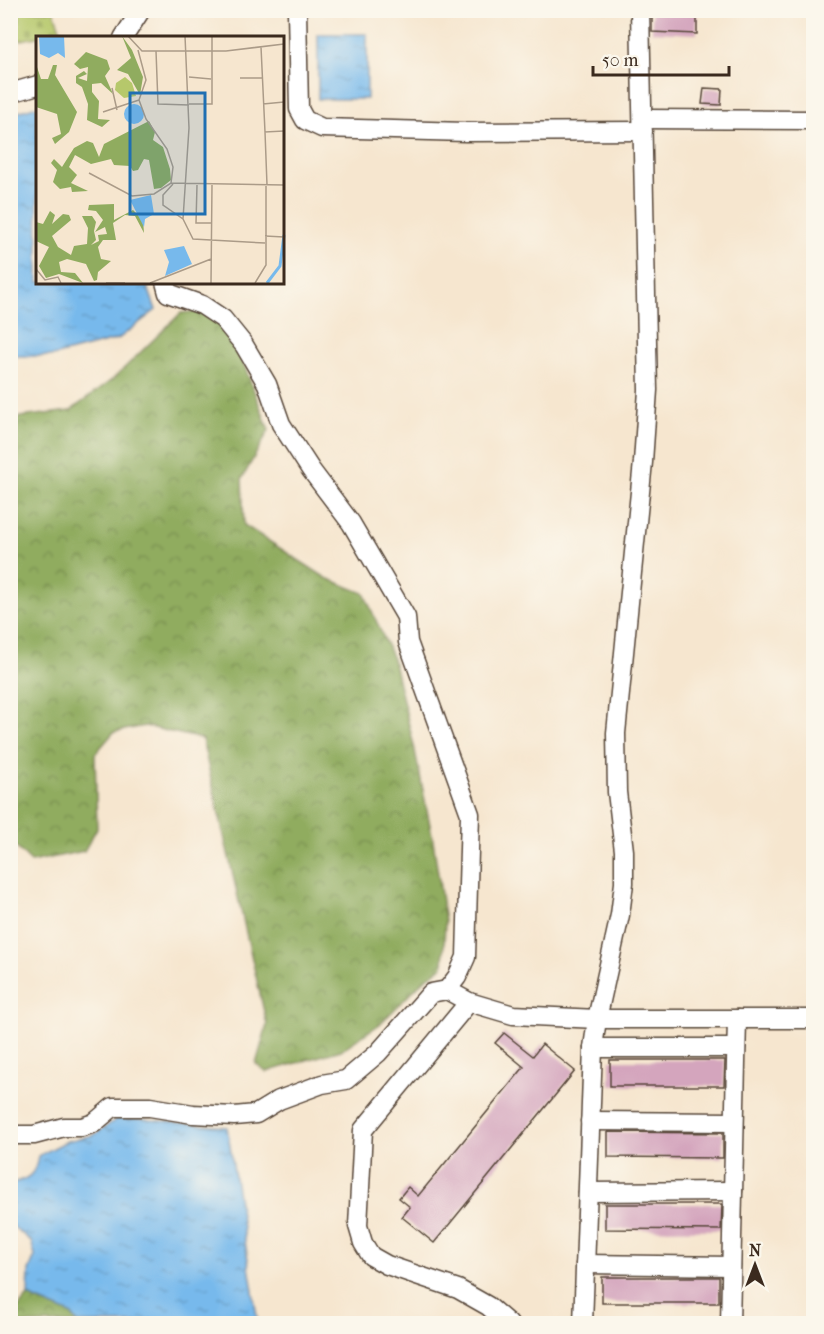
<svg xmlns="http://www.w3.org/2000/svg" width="824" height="1334" viewBox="0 0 824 1334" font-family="'IM FELL French Canon',serif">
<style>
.forest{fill:url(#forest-crowns);stroke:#666b3e;stroke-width:1.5}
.cemetery{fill:url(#cemetery-stones);stroke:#787944;stroke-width:1.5}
.water{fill:url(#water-ripples);stroke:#597285;stroke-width:1.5}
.building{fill:#d4a5bd}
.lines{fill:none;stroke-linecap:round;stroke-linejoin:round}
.street-casing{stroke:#574639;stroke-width:21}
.street{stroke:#fff;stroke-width:18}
.inset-river{fill:none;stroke:#77b9ec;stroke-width:3}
.inset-road{fill:none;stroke:#ab9b88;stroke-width:1.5}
.view{fill:#1f6fb2;fill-opacity:0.15;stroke:#1f6fb2;stroke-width:3}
.inset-edge{fill:none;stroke:#3b2a1e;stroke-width:3}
</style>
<defs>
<pattern id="forest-crowns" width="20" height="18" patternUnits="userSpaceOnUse" patternTransform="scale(1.5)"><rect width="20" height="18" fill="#90ac5f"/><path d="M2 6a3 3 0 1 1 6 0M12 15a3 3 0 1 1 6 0" fill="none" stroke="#778c4e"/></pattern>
<pattern id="cemetery-stones" width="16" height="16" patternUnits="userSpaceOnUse" patternTransform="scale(1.5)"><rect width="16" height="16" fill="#b6c86b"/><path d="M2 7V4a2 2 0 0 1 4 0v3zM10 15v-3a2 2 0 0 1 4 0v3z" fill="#9dac5c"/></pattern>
<pattern id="water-ripples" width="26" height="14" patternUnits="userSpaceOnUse" patternTransform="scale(1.5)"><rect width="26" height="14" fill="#77b9ec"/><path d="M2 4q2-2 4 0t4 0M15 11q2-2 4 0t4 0" fill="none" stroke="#6397bf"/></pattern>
</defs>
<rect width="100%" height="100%" fill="#fbf7ec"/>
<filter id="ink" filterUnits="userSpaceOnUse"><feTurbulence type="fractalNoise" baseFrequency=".0167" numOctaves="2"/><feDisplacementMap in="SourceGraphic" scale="12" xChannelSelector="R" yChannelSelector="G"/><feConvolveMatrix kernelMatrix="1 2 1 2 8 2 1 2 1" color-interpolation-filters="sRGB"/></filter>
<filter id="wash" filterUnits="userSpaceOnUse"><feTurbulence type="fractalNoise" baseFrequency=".008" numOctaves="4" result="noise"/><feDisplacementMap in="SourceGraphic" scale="24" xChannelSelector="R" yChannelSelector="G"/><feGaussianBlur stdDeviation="1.35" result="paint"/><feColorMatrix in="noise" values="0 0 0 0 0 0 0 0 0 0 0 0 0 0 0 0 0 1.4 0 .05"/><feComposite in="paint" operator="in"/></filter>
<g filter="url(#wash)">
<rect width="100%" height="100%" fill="#f6e6cf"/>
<g class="forest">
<path d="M200,311L224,326L244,365L269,430L242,479L244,525L326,578L364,593L393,659L414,746L433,840L445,922L443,966L422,982L380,1024L341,1050L266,1072L256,1064L267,1025L202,739L145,726L114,732L95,754L97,828L84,851L31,862L11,842L10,423L20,417L70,411L113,379L181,313Z"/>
<path d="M28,1296L71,1314L78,1323L11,1324V1316Z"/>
</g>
<path class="cemetery" d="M11,10L54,11L61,32L11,42Z"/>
<g class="water">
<rect x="318" y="34" width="49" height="65"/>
<path d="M37,106L38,282H146L156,310L118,339L53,356H11V114Z"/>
<path d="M117,1119H140L227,1127L258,1323H78L71,1314L28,1296L29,1271L35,1256L31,1241L11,1225V1183C28,1180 36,1174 38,1156L67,1141L94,1135Z"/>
</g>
<g id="blocks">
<g class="building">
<path d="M652,12H697V34L652,32Z"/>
<path d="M704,88L722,89L721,105L702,104Z"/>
<path d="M504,1033L533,1056L542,1044L575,1071L434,1243L402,1217L410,1207L399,1198L408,1187L418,1196L524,1067L495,1043Z"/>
<path d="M610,1060H725L724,1086H610Z"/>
<path d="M608,1132L723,1133V1158L608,1157Z"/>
<path d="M605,1204H722L721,1230L605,1229Z"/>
<rect x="602" y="1277" width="117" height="26"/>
</g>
</g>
</g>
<g filter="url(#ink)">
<use href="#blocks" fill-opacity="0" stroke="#574639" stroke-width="1.5"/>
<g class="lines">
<defs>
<g id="street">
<path d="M297,10L299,109L305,120L322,128L466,132L643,131"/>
<path d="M123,38L141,10"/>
<path d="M10,93L38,85"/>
<path d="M643,119L814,120"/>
<path d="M165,282L168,293L202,305L223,319L244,345L267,384L281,424L311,470L351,523L406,617L408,642L470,814L466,957L457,977L447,990"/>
<path d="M469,1002L363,1130L358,1226L363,1243L371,1256L387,1265L458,1289L488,1306L509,1324"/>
<path d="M593,1048H736"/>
<path d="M590,1121L734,1122"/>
<path d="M10,1135H34L64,1127H82L94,1123L113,1107H150L193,1114L234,1116L256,1114L279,1100L322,1084L346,1080L378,1053L431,993L447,990L469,1002L513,1015L597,1019H814"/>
<path d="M588,1192L733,1191"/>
<path d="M585,1264L731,1266"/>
<path d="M583,1324L593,1048L597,1019L620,915L624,883V851L617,792L616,733L643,462L648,390L640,10"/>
<path d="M730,1324L737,1019"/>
</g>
</defs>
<use href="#street" class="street-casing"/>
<use href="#street" class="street"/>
</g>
</g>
<g transform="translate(36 36)">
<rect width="248" height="248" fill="#f6e6cf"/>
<path d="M86,0L96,14L107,41L104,59L92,38L81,34L95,22ZM50,16L71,24L74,33L69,40L77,58L65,47L56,48V56L63,65L62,83L74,84L66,91L51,84L52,68L46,51L40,47V40L48,35L51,38L42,42L51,45L52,31L44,33L38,28ZM0,28L5,43H12L17,29H21L19,39L41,76L33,96L19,108L16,102L25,98L21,78L0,71ZM113,85L119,96L117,104L127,111L134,133L135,144L125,152L118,153L113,124L108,123L102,134L97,135L94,130L78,129L75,123L55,128L39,119L33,131L41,139L35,147L52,155L36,156L35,151L24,153L17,146L21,134L15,127L18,123L26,131L38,112L51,105L57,107L63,121L68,108ZM78,168V184L97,174L107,184L108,197L99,180L89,179L77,187L80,204H67L62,211L65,223L75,225L62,236L61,244L58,245L50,228L31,223L23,226L25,236L39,237L47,247L23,238L10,242L3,230L13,211L0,205V186L7,188L14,175L19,179L16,188L27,178L33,179L35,184L16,200L22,211L35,219L38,210L51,208L52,192L46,180H56L60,186L58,195L60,204L55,209L63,205L62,199L71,198L69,191L59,196L67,184L60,175L52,174L53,169Z" fill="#90ac5f"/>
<path d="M89,41L96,47L100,60L88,62L79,54L80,47Z" fill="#b6c86b"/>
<path d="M3,0H28L29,22L22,17L13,22L4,18ZM88 78a10 10 0 1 1 20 0a10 10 0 1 1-20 0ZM115,159L118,178L109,183L108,191L94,164ZM148,210L156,228L129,240L133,226L128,214Z" fill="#77b9ec"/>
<path class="inset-river" d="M231,247L244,230L248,199"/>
<path class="inset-road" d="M92,0L106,15H190L248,8M225,11L229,96L248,95M102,14L110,44L103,64L110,83L131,113L137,131L135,147M120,15L122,68L153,69M153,41L175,43M204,42H226M76,52L81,74M153,68H176V0M227,68L248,66M67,76L103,64M229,96L231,149M53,137L96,160L118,158L135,147L248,149M137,148L127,159V169L147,183L157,203L229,207M161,149L160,187H175M147,183L153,92L149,0M229,200L248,201M0,233L9,244L22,241L25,247M70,247H89M114,247L175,223M175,247L176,149M219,247L230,229V150"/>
<path class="view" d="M94,57H169V178H94Z"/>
<rect width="248" height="248" class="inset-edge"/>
</g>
<rect width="824" height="1334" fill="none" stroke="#fbf7ec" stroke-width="36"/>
<g transform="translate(755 1265)" stroke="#fbf7ec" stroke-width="4.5" paint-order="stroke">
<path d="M0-4.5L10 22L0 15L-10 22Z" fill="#3b2a1e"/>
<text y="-9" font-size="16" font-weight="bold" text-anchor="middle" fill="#3b2a1e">N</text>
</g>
<path d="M593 66v9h136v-9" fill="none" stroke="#3b2a1e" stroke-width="3"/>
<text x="602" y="66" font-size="18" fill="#3b2a1e" stroke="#fbf7ec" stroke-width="4.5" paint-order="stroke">50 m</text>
</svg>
